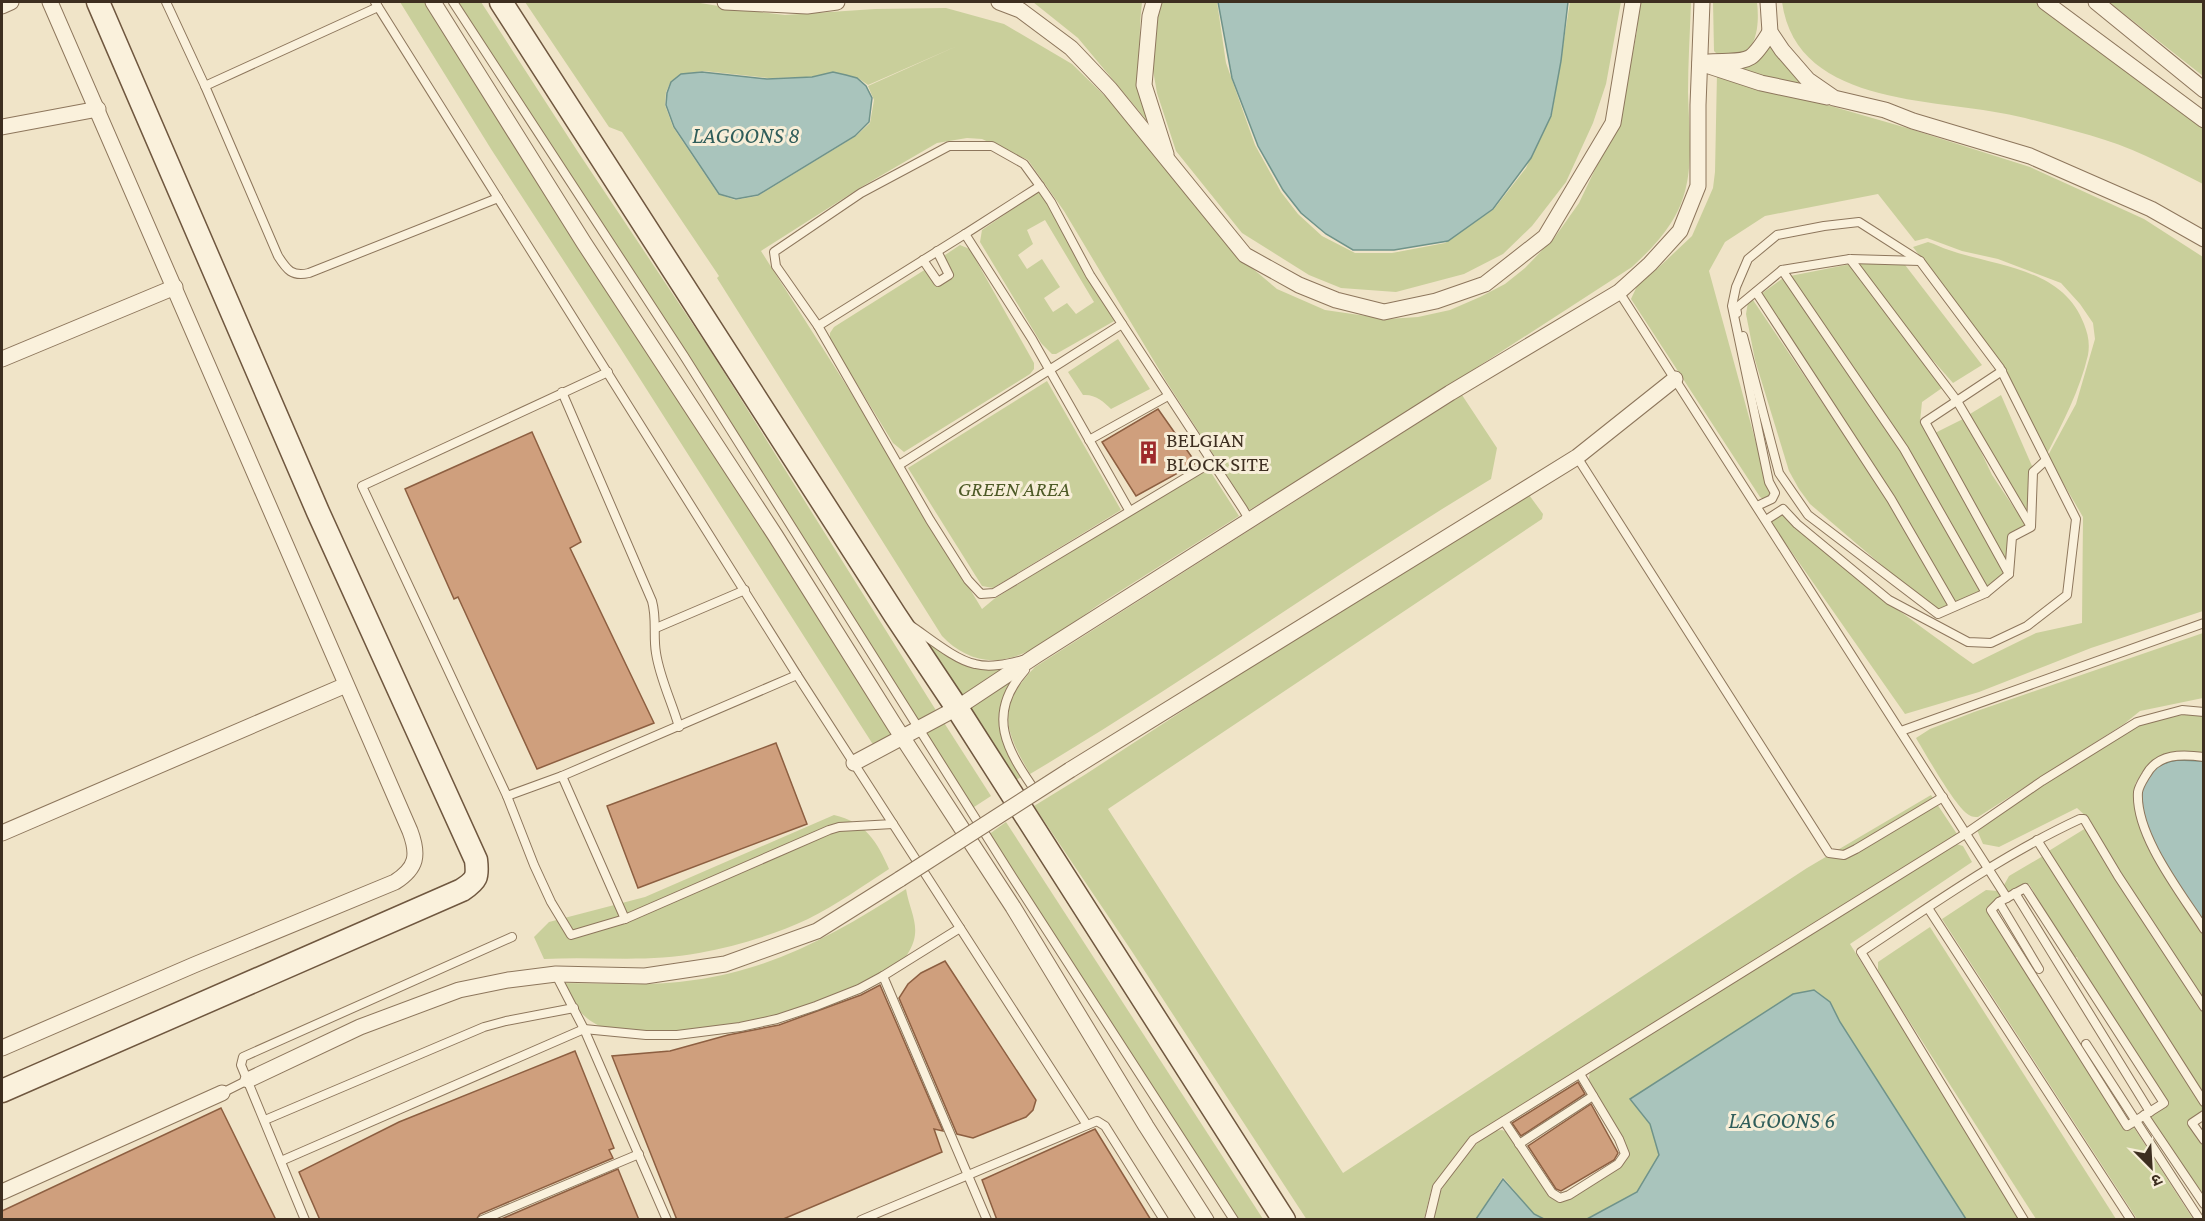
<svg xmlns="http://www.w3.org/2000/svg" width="2205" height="1221" viewBox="0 0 2205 1221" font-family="'Crimson Pro','Noto Sans Devanagari',serif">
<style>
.green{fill:#c9cf9b;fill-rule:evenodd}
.water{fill:#a9c4bc;stroke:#6f938a;stroke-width:1.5}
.building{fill:#cf9f7d;stroke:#8d5f41;stroke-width:1.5}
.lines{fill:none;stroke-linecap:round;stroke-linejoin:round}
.lane-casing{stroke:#8d765c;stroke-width:10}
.street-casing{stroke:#8d765c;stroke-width:17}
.secondary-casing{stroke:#6f573f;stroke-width:25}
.lane{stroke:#faf1dc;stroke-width:8}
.street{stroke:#faf1dc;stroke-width:15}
.secondary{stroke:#faf1dc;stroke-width:22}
.street-bridge-casing{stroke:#8d765c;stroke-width:17;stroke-linecap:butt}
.street-bridge{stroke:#faf1dc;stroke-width:15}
.labels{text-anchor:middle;stroke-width:6;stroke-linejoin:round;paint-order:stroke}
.poi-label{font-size:21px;fill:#3d2e20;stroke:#f7eed8;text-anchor:start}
.park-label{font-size:21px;font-style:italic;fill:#4d5a26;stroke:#f7eed8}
.water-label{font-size:22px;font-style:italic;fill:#2f5d5a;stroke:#f7eed8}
</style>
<rect width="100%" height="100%" fill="#f0e4c8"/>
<g class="green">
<path d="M400,2H429L898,735L876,745L872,743L619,346L491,149Z"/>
<path d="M455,2H481L578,152L710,350L937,712L918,723Z"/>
<path d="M525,2H694L737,9L785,15L875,9L946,8L1004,24L1072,64L1110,101L1240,258L1277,289L1325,310L1387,319L1418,317L1450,310L1480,297L1505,284L1525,268L1555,237L1579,203L1621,115L1637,31L1639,2H1691C1690,32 1688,63 1688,93C1689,137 1697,184 1671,223C1660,240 1646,254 1632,267L1357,445L1249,510L1166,381L1064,211L1028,160L982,139L967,138L937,143L863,186L761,251L848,388L982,609L994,599L1200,472L1210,471L1239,516C1194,545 1148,573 1103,602C1072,622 1036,656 999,660C977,662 957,652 942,636L717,278L719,276L622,132L609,127ZM957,46L868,86L874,100L870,123L856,136L758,196L735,200L718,194L673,127L665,105L666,92L671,81L682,74L704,71L768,78L812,77L833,72L858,78L868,85Z"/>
<path d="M1033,2H1142C1137,43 1141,82 1149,123L1078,38Z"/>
<path d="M1157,2H1217L1226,63L1255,145L1281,192L1298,214L1322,236L1355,253H1392L1445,243L1494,209L1526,168L1552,114L1570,2H1621L1606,84L1593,123L1566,182L1532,226L1503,254L1464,274L1396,292L1341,288L1309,275L1242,233L1176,151L1157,93L1153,70L1151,46Z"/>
<path d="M1713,2H1757C1759,22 1758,38 1746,55H1718L1714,51Z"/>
<path d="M1782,2H2038L2071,30L2203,128V184C2185,175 2166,165 2146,156C2108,138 2066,129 2025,118C1945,97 1797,111 1782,2Z"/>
<path d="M2109,2H2203V76Z"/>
<path d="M1770,32L1829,96L1710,63L1745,62Z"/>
<path d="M1717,73L1907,128L2030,167L2144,219L2203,257V611L2091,648L1979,692L1905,714L1770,521L1782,511C1839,569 1907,617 1973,664L2036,633L2082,623L2083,517L2055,469L2045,461L2076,404L2095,339L2093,323L2080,304L2061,283L1998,259L1962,251L1927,238L1915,241L1878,194L1765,216L1725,242L1709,271L1767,483L1773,493L1765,500L1760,497L1631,299L1638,284L1657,269L1692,236L1713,188L1715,172Z"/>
<path d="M1041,190L1116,320L1056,354H1052L1041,343L980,242L982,230ZM1045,220L1094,302L1076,314L1067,303L1053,312L1044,298L1060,287L1042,259L1027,269L1018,255L1033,244L1027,230Z"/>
<path d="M1928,242C1935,244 1942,248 1949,250C1998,267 2063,268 2084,324C2088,334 2090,343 2088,355C2080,390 2062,424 2046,456L2007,373L1913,247Z"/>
<path d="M960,245L972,250L977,262L1034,363V369L1030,374L904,452L893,443L830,340V333L834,327L926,269L937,286L951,277L942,257Z"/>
<path d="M1902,261L1982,365L1953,383L1907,331L1854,263Z"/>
<path d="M1851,264L1942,388L1922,402L1920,422L2007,573L1986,591L1952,527L1790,276Z"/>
<path d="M1783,278L1902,453L1984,592L1954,605L1761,294Z"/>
<path d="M1753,300L1899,516L1952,606L1938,613L1810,504L1799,489L1789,471L1755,360L1746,314L1748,302Z"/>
<path d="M1118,339L1150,389L1111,409C1103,401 1095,394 1083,395L1068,372Z"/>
<path d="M1047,381L1121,510L993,588L982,586L908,468Z"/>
<path d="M1462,395L1497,448L1491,479C1335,573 1187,681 1030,774C1004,729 996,707 1035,667Z"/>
<path d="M2001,395L2032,466L2028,520L1970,414Z"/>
<path d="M1965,418L1992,475L2027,527L2011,536L2009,570L1933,434Z"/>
<path d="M1524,488L1543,514L1542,519L1108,809L1343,1173L1807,868L1931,795L1957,834L1469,1139L1432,1187L1424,1219L1307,1220L1131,950L1034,806L1086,774Z"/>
<path d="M911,628C945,654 962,674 1008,669L962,703Z"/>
<path d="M2203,633V698L2140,711L2124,724L1978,817C1975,817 1972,817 1969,815C1956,808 1925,753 1916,738L1930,729L1974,712Z"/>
<path d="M1029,663L1012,681L1003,703L1001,731L1023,776L1016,780L965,707Z"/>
<path d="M2192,714L2203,715V756L2153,762L2143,771L2135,784L2136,810L2157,864L2203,935V1001L2131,890L2090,820L2077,808L1999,847L1983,844L1977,830L2055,776L2140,724L2166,717Z"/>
<path d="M941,718L991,796L971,809L921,729Z"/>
<path d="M834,815C865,822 877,841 889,869C863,886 836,905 808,919C774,935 736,946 699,953C648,963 596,956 544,959L534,937L549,922L645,897Z"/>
<path d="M1006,822L1263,1219H1235L988,835Z"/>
<path d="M2086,828L2124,891L2203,1011V1097L2047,852Z"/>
<path d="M1953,843L1963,846L1972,862L1850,944L2021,1219H1966L1840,1022L1830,1002L1631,1099L1650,1124L1659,1155L1637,1192L1587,1219H1544L1534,1214L1503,1177L1476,1219L1431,1220C1433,1212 1435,1204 1438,1197C1446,1179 1480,1130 1502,1130C1505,1131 1508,1133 1511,1134L1560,1200L1625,1158L1588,1083L1590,1072Z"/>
<path d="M2043,856L2203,1105V1114L2190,1123L2203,1144V1199L2146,1116L2166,1103L2082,972L2077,957L2073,958L2029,884L2008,894L2003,887L2009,876Z"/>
<path d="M906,889C910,914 924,929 907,955C897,970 866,982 849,990C782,1017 719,1035 645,1031C634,1031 620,1032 609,1029C584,1023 573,1004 562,983C605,983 651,987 694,980C775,969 839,932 906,889Z"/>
<path d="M1986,890L1998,891L2003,897L1986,908L2125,1130L2133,1126L2193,1219H2137L1942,919Z"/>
<path d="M1930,927L2116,1219H2036L1883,980L1878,970V962Z"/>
</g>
<g class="water">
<path d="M1218,2H1568L1561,61L1551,116L1531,158L1493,209L1448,241L1394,250H1353L1326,234L1301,213L1283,190L1258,146L1232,78Z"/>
<path d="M702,72L767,79L812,77L833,72L846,75L857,78L866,86L872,98L869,122L855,136L758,195L736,199L719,194L674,127L666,105L667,93L671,82L681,74Z"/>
<path d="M2178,760L2203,761V926C2181,890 2092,773 2178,760Z"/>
<path d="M1814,990L1830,1002L1840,1022L1966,1219H1587L1637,1192L1659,1155L1650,1124L1630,1099L1793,994Z"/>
<path d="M1503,1179L1534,1214L1544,1219H1476Z"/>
</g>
<g class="building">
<path d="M1158,409L1196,463L1136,496L1102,442Z"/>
<path d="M532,432L581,542L570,548L654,723L537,769L458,597L454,599L405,489Z"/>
<path d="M776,743L807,824L638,888L607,806Z"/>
<path d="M945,961L1036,1100L1033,1110L1026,1117L973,1138L957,1134L899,998L908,984L921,973Z"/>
<path d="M880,985L943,1131L934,1129L942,1152L781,1220H677L612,1056L670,1051L728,1035L779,1025L861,995Z"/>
<path d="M575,1051L614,1148L609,1150L613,1158L480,1214L476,1220H320L299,1172L399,1122Z"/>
<path d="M1578,1082L1585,1094L1521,1136L1512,1123Z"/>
<path d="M1591,1104L1618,1153L1614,1160L1561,1191L1556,1189L1528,1146Z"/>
<path d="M221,1108L276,1220H2V1211Z"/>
<path d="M1095,1129L1151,1220H997L982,1180Z"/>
<path d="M618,1169L639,1220H499Z"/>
</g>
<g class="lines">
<defs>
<g id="lane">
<path d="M166,2L205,86L278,256C287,270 292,277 309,273L498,198"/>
<path d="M375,2L797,675L1087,1125"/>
<path d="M453,2L684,356L1013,878L1234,1220"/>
<path d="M205,86L378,7"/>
<path d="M965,234L1040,186"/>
<path d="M1850,259L1957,401L2030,525"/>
<path d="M923,260L938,282L949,275L937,251"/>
<path d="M1782,270L1904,449L1986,593"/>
<path d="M1619,292L2007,898"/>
<path d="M1756,292L1891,499L1953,606"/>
<path d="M1737,313L1736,308L1782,270L1850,259L1920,261"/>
<path d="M818,326L965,234L1032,339L1129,510"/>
<path d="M1743,336L1779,473L1808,515L1938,614L1986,593L2009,574L2012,537L2031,527L2033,472L2045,461"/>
<path d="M2002,371L1925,422L2009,574"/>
<path d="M608,372L362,486L507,796L534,865L551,902L571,935L625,919L829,830L839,827L893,824"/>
<path d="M562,392L652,601C657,619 653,636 656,653C660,679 672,702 679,727"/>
<path d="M1089,440L1168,396"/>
<path d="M1577,457L1829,853L1844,855L1856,849L1943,797"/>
<path d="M1212,462L994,593L981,594L968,580L930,520L818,326L776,266L774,252L861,193L949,146H992L1024,164L1040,186L1051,202L1090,275L1243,509L1250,521"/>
<path d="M899,465L1122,324"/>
<path d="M1757,506L1772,499L1775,493L1769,482L1732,306L1736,287L1748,259L1777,235L1824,226L1859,222L1920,261L2000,368L2076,519L2067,595L2027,626L1991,643L1968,642L1889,600L1797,524L1783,509L1766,520"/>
<path d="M910,625C928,637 955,660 975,664C990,668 1007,664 1022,660"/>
<path d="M656,628L745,590"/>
<path d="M1025,670C985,715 1007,750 1036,792"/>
<path d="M1901,731L2204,623"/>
<path d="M2204,757C2182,754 2158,753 2146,775C2143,780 2139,786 2138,792C2135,835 2181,893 2204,929"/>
<path d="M562,776L625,919"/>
<path d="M507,796L562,776L797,675"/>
<path d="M2037,840L2204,1102"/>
<path d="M2025,888L2164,1103L2127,1126L1991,910L1999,902Z"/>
<path d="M2015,893L2150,1112"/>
<path d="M1999,902L2039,969"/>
<path d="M1928,908L2131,1220"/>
<path d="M960,928L883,976L987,1220"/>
<path d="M556,975L584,1029L667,1220"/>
<path d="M2086,1044L2200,1220"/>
<path d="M222,1093L248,1080"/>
<path d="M2144,1115L2204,1204"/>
<path d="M2204,1115L2192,1123L2204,1140"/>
<path d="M265,1120L484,1027L506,1021L574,1008"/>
<path d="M1504,1121L1552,1193L1560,1198L1569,1195L1618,1164L1625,1154L1619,1139L1580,1074"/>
<path d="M1519,1144L1593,1096"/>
<path d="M281,1161L584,1029L646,1035H677L740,1027L777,1019L816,1006L859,989L883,976"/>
<path d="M305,1220L241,1065L243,1057L512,937"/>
<path d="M482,1220L639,1154"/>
<path d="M861,1220L1097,1121L1105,1126L1164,1220"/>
<path d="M1429,1220L1437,1187L1473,1140L1965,834L2042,781L2137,722L2182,710L2204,712"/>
<path d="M2024,1220L1861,952C1932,905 2002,855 2080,819H2084L2118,876L2204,1007"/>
</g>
<g id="street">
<path d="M433,2L584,243L775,535L895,726L1013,907L1146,1126L1206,1220"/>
<path d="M725,2L807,6L837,2"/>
<path d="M999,2L1020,10L1071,48L1110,89L1245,255L1299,285L1336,300L1384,312L1436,301L1485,284L1545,237L1613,123L1633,2"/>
<path d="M1154,2L1150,16L1144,85L1166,154"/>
<path d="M1768,2L1770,32L1782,50L1808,80L1834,98L1885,110L1913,121L2030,156L2151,209L2204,239"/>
<path d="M2045,2L2204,120"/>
<path d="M2096,2L2204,90"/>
<path d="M2,6L11,2"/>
<path d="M1709,62C1748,59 1748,68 1770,32"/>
<path d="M1700,63L1761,83L1827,97"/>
<path d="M2,127L98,109"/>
<path d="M2,359L175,287"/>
<path d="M854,763L957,708L1037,655L1450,393L1619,292L1650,264L1680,231L1698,186V105L1702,2"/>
<path d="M1070,770L1577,457L1675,379"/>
<path d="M2,833L346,685"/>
<path d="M2,1048L194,965L395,882C417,868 419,855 410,831L50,2"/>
<path d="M248,1080L360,1027L459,990L508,980L556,974L645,976L725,964L817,931L900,879"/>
<path d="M2,1192L222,1093"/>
</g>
<g id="secondary">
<path d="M501,2L895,615L957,708L1284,1220"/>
<path d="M2,1091L462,890C477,880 478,877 476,860L318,512L98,2"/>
</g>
</defs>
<use href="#lane" class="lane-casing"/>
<use href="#street" class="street-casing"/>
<use href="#secondary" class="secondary-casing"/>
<use href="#lane" class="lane"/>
<use href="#street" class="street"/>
<use href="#secondary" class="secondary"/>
<defs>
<path id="street-bridge" d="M900,879L1070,770"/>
</defs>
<use href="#street-bridge" class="street-bridge-casing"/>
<use href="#street-bridge" class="street-bridge"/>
</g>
<defs>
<symbol id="building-bare" viewBox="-9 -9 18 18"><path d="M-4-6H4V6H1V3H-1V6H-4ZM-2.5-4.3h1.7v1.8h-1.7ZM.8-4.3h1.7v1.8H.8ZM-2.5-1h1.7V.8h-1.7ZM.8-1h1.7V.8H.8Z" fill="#9e2a2b" stroke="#f7eed8" stroke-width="2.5" paint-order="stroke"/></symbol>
</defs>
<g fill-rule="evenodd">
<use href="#building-bare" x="1132" y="436" width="33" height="33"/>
</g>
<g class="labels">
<g class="poi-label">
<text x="1166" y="447">BELGIAN<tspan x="1166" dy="24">BLOCK SITE</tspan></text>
</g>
<g class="park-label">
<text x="1014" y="496">GREEN AREA</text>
</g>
<g class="water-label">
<text x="746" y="143">LAGOONS 8</text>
<text x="1782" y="1128">LAGOONS 6</text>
</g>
</g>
<rect width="2205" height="1221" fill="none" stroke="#3d2e20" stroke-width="6"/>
<g transform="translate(2151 1167) rotate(156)" stroke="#f7eed8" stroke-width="4.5" paint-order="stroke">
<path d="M0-4.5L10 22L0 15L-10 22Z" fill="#3d2e20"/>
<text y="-9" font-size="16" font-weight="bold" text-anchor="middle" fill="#3d2e20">उ</text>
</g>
</svg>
